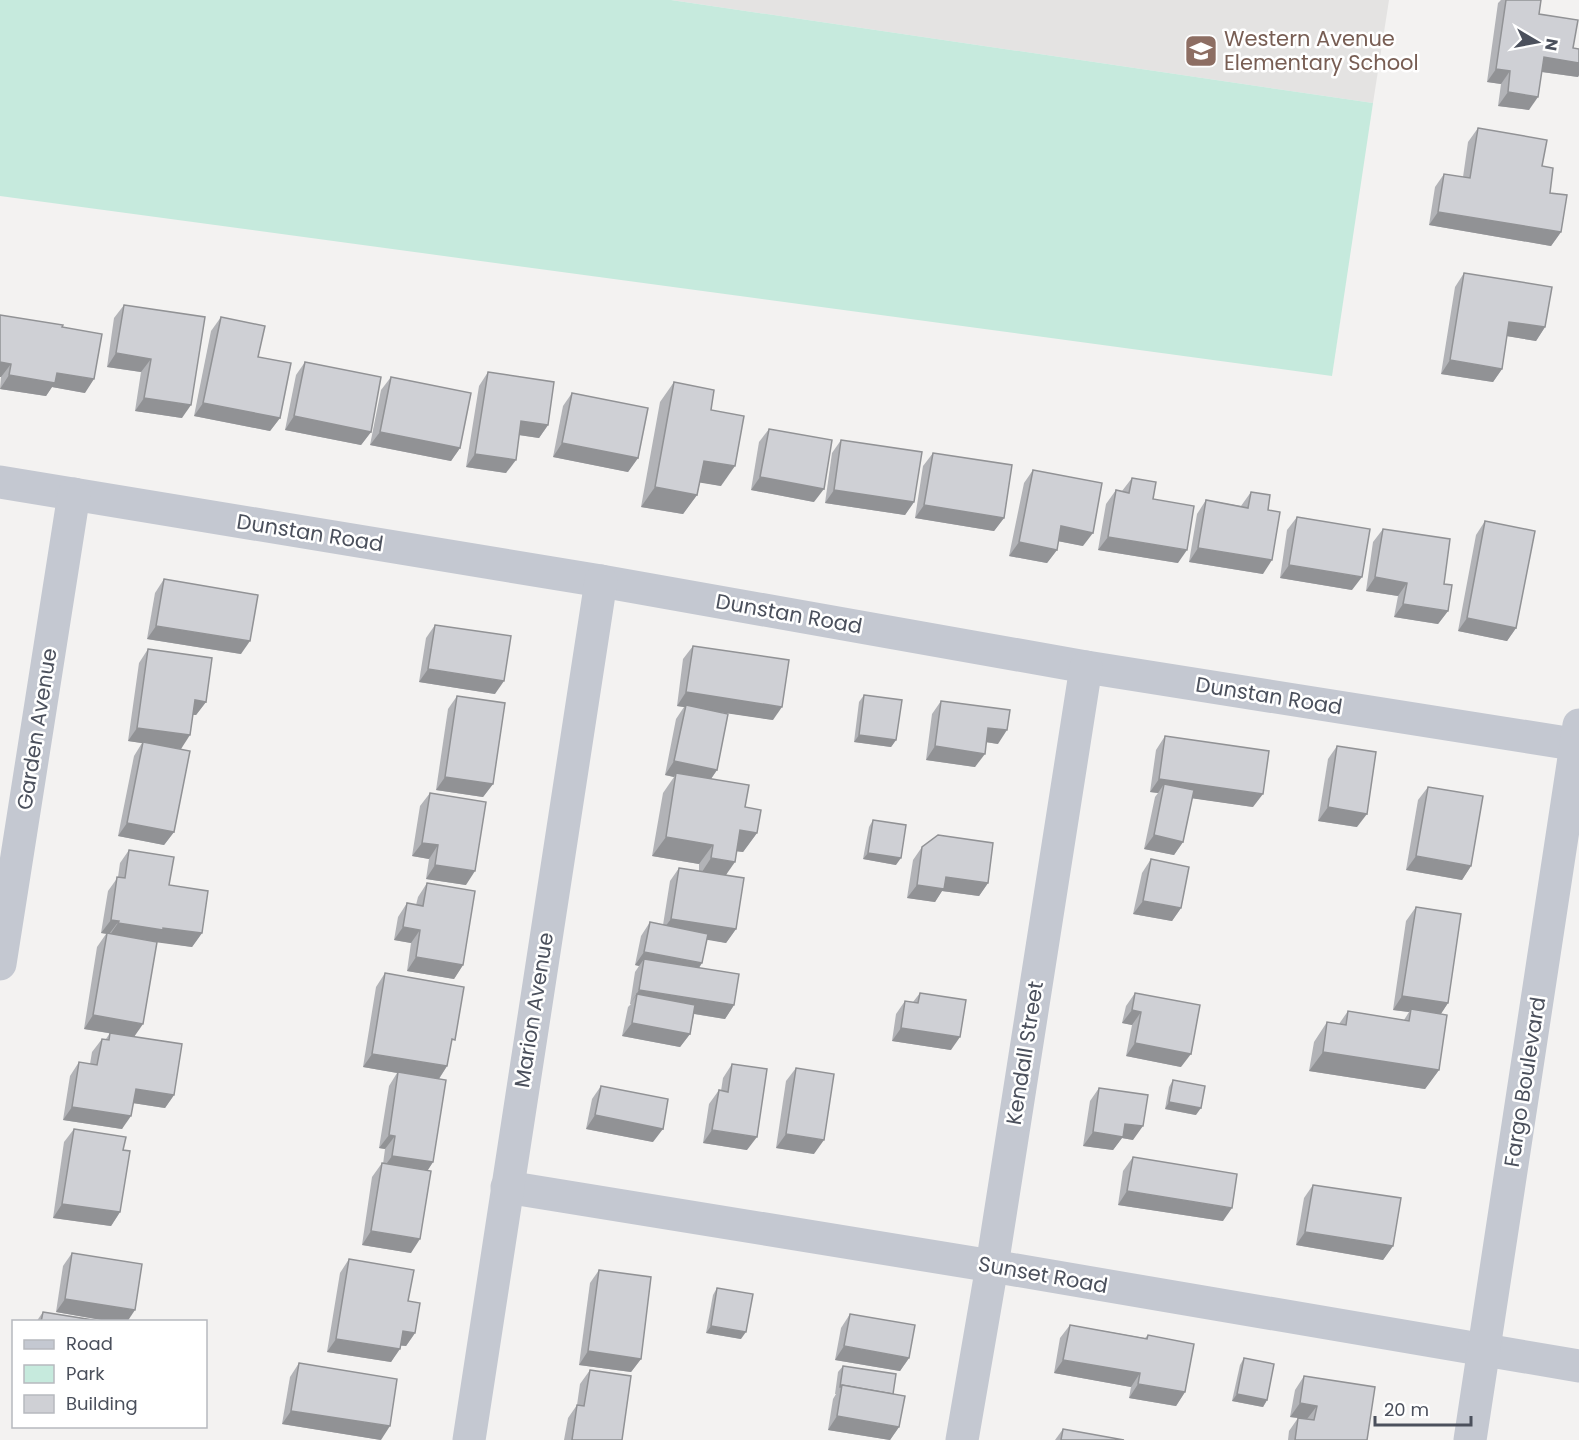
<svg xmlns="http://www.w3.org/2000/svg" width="1579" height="1440" viewBox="0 0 1579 1440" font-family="Poppins,sans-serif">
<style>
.education{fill:#e4e3e2}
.green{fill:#c6eadd}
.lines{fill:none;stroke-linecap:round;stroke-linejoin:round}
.minor{stroke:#c4c8d1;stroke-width:33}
.wall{fill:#b2b3b7}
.shaded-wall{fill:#919295}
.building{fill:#cfd0d5;stroke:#919295;stroke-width:1.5}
.labels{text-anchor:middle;stroke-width:5;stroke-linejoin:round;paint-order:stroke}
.education-label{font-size:21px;fill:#785e54;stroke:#fff;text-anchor:start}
.street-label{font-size:21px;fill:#4b505c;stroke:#fff}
</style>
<rect width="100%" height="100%" fill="#f3f2f1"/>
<path class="education" d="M671,0H1389L1373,103Z"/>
<path class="green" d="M0,0H671L1373,103L1332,376L0,196Z"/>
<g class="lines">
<g class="minor">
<path d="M0,482L601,581L1086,667L1579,745"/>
<path d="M0,964L74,494"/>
<path d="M507,1187L992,1266L1579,1366"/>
<path d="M469,1440L601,581"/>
<path d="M962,1440L992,1266L1086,667"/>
<path d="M1470,1440L1579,725"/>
</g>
</g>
<g class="wall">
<path d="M1501,0H1541L1539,14L1573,48L1579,49V75L1578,77L1542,72L1529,110L1498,106L1501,84L1487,82L1498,3Z"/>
<path d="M1478,128L1542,166L1561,232L1551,246L1429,225L1435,187L1444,174L1463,177L1468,142Z"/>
<path d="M1464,273L1545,327L1536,341L1507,336L1502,369L1493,382L1441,374L1455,287Z"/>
<path d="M124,305L182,418L135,411L141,372L107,367L114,318Z"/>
<path d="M0,315L62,327L85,393L52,387L46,396L0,389L1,377Z"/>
<path d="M221,317L258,357L280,418L270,431L194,416L211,331Z"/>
<path d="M305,362L371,432L361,445L285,430L296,375Z"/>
<path d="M488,372L548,425L539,438L519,435L506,473L466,467L479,386Z"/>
<path d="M391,377L460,448L451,461L370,445L381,390Z"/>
<path d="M674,382L721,486L700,482L697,495L683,514L641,507L660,402Z"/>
<path d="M572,393L638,458L628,472L553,457L563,406Z"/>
<path d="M769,429L814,502L751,490L759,442Z"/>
<path d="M841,440L914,502L905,515L825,503L832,453Z"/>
<path d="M933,453L1004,518L994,531L915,518L923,466Z"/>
<path d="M1033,470L1083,546L1058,541L1057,550L1047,563L1009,556L1024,483Z"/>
<path d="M1132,478L1153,499L1178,563L1098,550L1106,504L1116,490L1122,491Z"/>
<path d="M1251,492L1268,510L1263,574L1189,562L1197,514L1206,500L1241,506Z"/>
<path d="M1297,517L1352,590L1280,578L1287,530Z"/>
<path d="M1485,521L1516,628L1507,641L1458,631L1476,535Z"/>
<path d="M1383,529L1444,584L1448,611L1438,624L1394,617L1398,596L1366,591L1373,542Z"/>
<path d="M164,579L241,654L147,639L155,593Z"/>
<path d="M435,625L495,694L419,682L426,638Z"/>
<path d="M693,646L773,720L721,712L717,770L711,779L745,807L757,833L743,852L736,851L726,875L736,929L726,943L707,939L702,963L699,968L734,1005L725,1019L694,1014L690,1034L680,1047L622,1036L628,1007L631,1004H630L635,972L639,966L635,965L641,936L650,922L663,925L670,881L679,868L699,871V864L652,856L663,793L674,777L665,775L676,719L684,707L677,706L683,659Z"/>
<path d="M148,649L206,702L196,715H193L181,749L167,747L174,832L164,845L118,836L134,756L142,743L128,741L139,663Z"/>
<path d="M864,695L896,740L891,747L854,742L859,702Z"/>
<path d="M457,696L493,784L483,797L436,790L448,709Z"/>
<path d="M941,701L998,744L986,742L975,767L926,760L932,714Z"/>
<path d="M1165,736L1253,807L1192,798L1183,842L1174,855L1144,849L1155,797L1158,793L1150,792L1156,750Z"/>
<path d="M1337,746L1357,827L1318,821L1328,759Z"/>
<path d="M1428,787L1471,866L1462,880L1406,870L1418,800Z"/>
<path d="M430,793L466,885L426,879L429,859L412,856L420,806Z"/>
<path d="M873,820L896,865L863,859L869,827Z"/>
<path d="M922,847L988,883L979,896L942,891L935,902L907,898L913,860Z"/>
<path d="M129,850L169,885L202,933L192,947L154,941L134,1037L174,1095L165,1108L133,1103L122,1129L63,1120L70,1076L79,1062L90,1064L92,1052L102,1039H106L110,1033L125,1036L84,1029L97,947L106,934L101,933L108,891L118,877L120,863Z"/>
<path d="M1151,859L1181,908L1172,921L1133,914L1142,873Z"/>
<path d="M427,883L463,965L454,979L407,971L411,943L394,940L398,917L407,903L416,905L418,897Z"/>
<path d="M1416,907L1448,1003L1440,1014L1439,1070L1425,1089L1309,1071L1314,1042L1327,1022L1339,1024L1348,1011L1404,1020L1409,1012L1393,1010L1406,921Z"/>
<path d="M385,973L450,1047L447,1066L439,1079L433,1162L427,1171L411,1253L362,1245L372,1177L382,1163L383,1164L385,1149L379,1148L389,1086L397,1073L363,1067L376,987Z"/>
<path d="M920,993L951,1050L892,1041L896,1014L905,1001L913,1002Z"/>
<path d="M1135,993L1181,1067L1126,1056L1132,1025L1122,1023L1126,1006Z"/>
<path d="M732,1064L747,1150L703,1143L709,1104L719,1090L721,1091L723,1078Z"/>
<path d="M796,1068L814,1154L776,1148L786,1081Z"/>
<path d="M1173,1080L1196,1115L1165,1109L1169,1087Z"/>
<path d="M601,1086L653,1142L586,1129L592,1099Z"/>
<path d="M1099,1088L1133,1140L1122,1138L1113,1150L1083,1146L1090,1101Z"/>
<path d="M74,1129L123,1150L120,1212L111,1226L53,1218L64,1142Z"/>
<path d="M1133,1157L1223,1221L1118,1205L1123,1171Z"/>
<path d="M1313,1185L1393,1246L1383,1260L1296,1245L1304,1198Z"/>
<path d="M72,1253L127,1322H113L56,1312L63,1266Z"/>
<path d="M349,1259L408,1301L415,1333L406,1346H401L391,1362L327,1352L340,1273Z"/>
<path d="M599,1270L641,1359L631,1372L579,1365L590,1283Z"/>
<path d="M717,1288L741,1339L706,1333L713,1295Z"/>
<path d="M43,1312L106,1322H36Z"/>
<path d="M850,1314L909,1358L900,1371L835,1360L841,1328Z"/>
<path d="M1070,1325L1145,1338L1148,1335L1185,1392L1176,1406L1129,1398L1131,1387L1054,1373L1060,1338Z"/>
<path d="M1244,1358L1267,1400L1263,1407L1232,1401L1240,1365Z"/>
<path d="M299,1363L381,1440L282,1424L290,1377Z"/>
<path d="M843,1366L893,1394L899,1427L890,1440L828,1430L833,1399L836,1394H835L838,1372Z"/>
<path d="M590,1370L622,1440H564L568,1418L577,1405L580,1384Z"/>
<path d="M1304,1376L1367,1440H1288L1289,1431L1298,1418L1290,1417L1295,1390Z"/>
<path d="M1063,1429L1124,1440H1055Z"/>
</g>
<g class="shaded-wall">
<path d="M1544,57L1579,63V75L1578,77L1535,71Z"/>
<path d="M1496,69L1510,71L1501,84L1487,82Z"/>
<path d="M1508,92L1538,97L1529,110L1498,106Z"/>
<path d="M1438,212L1561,232L1551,246L1429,225Z"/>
<path d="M1509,322L1545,327L1536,341L1500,335Z"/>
<path d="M116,353L151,359L141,372L107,367Z"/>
<path d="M1450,360L1502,369L1493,382L1441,374Z"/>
<path d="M0,362L11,364L1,377H0Z"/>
<path d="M57,373L94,379L85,393L52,387L46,396L0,389L9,375Z"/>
<path d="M144,398L191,405L182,418L135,411Z"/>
<path d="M203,403L280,418L270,431L194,416Z"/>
<path d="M294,416L371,432L361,445L285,430Z"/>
<path d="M521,421L548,425L539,438L512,434Z"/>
<path d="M380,432L460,448L451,461L370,445Z"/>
<path d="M562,443L638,458L628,472L553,457Z"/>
<path d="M475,454L516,460L506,473L466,467Z"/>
<path d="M704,461L735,466L721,486L690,481Z"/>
<path d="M760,477L824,489L814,502L751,490Z"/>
<path d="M655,487L697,495L683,514L641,507Z"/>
<path d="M834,490L914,502L905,515L825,503Z"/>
<path d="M924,505L1004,518L994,531L915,518Z"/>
<path d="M1061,526L1093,533L1083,546L1052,540Z"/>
<path d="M1108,537L1187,550L1178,563L1098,550Z"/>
<path d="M1019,542L1057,550L1047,563L1009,556Z"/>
<path d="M1198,548L1272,560L1263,574L1189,562Z"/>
<path d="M1289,565L1362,577L1352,590L1280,578Z"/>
<path d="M1375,577L1407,583L1398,596L1366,591Z"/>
<path d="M1403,604L1448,611L1438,624L1394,617Z"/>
<path d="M1467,618L1516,628L1507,641L1458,631Z"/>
<path d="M156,626L250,641L241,654L147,639Z"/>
<path d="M428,669L504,681L495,694L419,682Z"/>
<path d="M686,692L782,707L773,720L677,706Z"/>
<path d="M195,700L206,702L196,715L186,714Z"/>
<path d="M137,728L190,735L181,749L128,741Z"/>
<path d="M988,728L1007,730L998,744L979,741Z"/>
<path d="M859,735L896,740L891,747L854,742Z"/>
<path d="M935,746L985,754L975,767L926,760Z"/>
<path d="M674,761L717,770L708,783L676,773L674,777L665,775Z"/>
<path d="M445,777L493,784L483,797L436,790Z"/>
<path d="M1159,779L1263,794L1253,807L1162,794L1164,784L1158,793L1150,792Z"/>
<path d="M1328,807L1367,814L1357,827L1318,821Z"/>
<path d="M127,823L174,832L164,845L118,836Z"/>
<path d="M740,830L757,833L743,852L726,850Z"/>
<path d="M1154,835L1183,842L1174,855L1144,849Z"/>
<path d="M666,837L713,845L699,864L652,856Z"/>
<path d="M422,843L438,845L429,859L412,856Z"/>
<path d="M868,853L901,858L896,865L863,859Z"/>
<path d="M1416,856L1471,866L1462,880L1406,870Z"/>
<path d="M711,858L735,862L721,882L698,878Z"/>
<path d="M435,865L475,871L466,885L426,879Z"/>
<path d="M946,877L988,883L979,896L942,891L935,902L907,898L917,885Z"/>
<path d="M1143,901L1181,908L1172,921L1133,914Z"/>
<path d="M671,919L736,929L726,943L661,932Z"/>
<path d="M111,920L119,921L109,934L101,933Z"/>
<path d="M118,923L163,928L202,933L192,947L109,936Z"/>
<path d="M403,927L420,930L411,943L394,940Z"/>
<path d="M644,952L702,963L693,976L644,959L639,966L635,965Z"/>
<path d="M416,957L463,965L454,979L407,971Z"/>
<path d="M639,990L734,1005L725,1019L635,1004L637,994L630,1004Z"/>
<path d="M1402,996L1448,1003L1439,1017L1411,1009L1409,1012L1393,1010Z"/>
<path d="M1132,1010L1141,1012L1132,1025L1122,1023Z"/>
<path d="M93,1015L143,1024L134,1037L84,1029Z"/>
<path d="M632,1023L690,1034L680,1047L622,1036Z"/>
<path d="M901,1028L960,1037L951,1050L892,1041Z"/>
<path d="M1135,1043L1191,1054L1181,1067L1126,1056Z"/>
<path d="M1323,1052L1439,1070L1425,1089L1309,1071Z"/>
<path d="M372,1054L447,1066L438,1080L363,1067Z"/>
<path d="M136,1089L174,1095L165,1108L126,1102Z"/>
<path d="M1169,1102L1201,1108L1196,1115L1165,1109Z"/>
<path d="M72,1107L131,1116L122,1129L63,1120Z"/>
<path d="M595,1115L663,1129L653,1142L586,1129Z"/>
<path d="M1125,1124L1143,1126L1133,1140L1122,1138L1113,1150L1083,1146L1093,1132Z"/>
<path d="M712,1130L757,1137L747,1150L703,1143Z"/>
<path d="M786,1134L824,1140L814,1154L776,1148Z"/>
<path d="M389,1135L395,1136L385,1149L379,1148Z"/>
<path d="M392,1156L433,1162L424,1176L382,1170Z"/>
<path d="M1127,1191L1232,1208L1223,1221L1118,1205Z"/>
<path d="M62,1204L120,1212L111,1226L53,1218Z"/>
<path d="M371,1231L420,1239L411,1253L362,1245Z"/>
<path d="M1305,1232L1393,1246L1383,1260L1296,1245Z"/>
<path d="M65,1299L135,1310L127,1322H113L56,1312Z"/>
<path d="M711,1326L746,1332L741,1339L706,1333Z"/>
<path d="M403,1331L415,1333L406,1346L394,1344Z"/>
<path d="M336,1339L400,1349L391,1362L327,1352Z"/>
<path d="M844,1346L909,1358L900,1371L835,1360Z"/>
<path d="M588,1351L641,1359L631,1372L579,1365Z"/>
<path d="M1063,1360L1140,1373L1131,1387L1054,1373Z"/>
<path d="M1138,1384L1185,1392L1176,1406L1129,1398Z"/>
<path d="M1237,1394L1267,1400L1263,1407L1232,1401Z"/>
<path d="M1300,1403L1317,1406L1307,1419L1290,1417Z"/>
<path d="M291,1411L390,1426L381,1440L282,1424Z"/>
<path d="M837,1416L899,1427L890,1440L828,1430Z"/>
</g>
<g class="building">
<path d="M1506,0H1541L1539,14L1578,20L1573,48L1579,49V63L1544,57L1538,97L1508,92L1510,71L1496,69Z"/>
<path d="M1478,128L1547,140L1542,166L1553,168L1550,193L1567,195L1561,232L1438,212L1444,174L1470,178Z"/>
<path d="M1464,273L1552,287L1545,327L1509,322L1502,369L1450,360Z"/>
<path d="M124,305L205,317L191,405L144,398L151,359L116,353Z"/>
<path d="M0,315L63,325L62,327L102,334L94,379L57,373L55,383L9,375L11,364L0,362Z"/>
<path d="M221,317L265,326L258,357L291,363L280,418L203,403Z"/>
<path d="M305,362L381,377L371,432L294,416Z"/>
<path d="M488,372L554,382L548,425L521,421L516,460L475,454Z"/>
<path d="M391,377L471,393L460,448L380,432Z"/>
<path d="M674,382L714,390L711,410L744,416L735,466L704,461L697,495L655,487Z"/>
<path d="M572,393L648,408L638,458L562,443Z"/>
<path d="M769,429L832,440L824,489L760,477Z"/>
<path d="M841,440L922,452L914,502L834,490Z"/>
<path d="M933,453L1012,465L1004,518L924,505Z"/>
<path d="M1033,470L1102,483L1093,533L1061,526L1057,550L1019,542Z"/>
<path d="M1132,478L1156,482L1153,499L1194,506L1187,550L1108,537L1116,490L1129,493Z"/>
<path d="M1251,492L1270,495L1268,510L1280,512L1272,560L1198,548L1206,500L1248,508Z"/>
<path d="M1297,517L1370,529L1362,577L1289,565Z"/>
<path d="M1485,521L1535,531L1516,628L1467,618Z"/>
<path d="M1383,529L1450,539L1444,584L1452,585L1448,611L1403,604L1407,583L1375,577Z"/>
<path d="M164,579L258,595L250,641L156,626Z"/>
<path d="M435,625L511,636L504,681L428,669Z"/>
<path d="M693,646L789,660L782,707L686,692Z"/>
<path d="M148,649L212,658L206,702L195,700L190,735L137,728Z"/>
<path d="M864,695L902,700L896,740L859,735Z"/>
<path d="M457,696L505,703L493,784L445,777Z"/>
<path d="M941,701L1010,710L1007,730L988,728L985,754L935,746Z"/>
<path d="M686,705L728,714L717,770L674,761Z"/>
<path d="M1165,736L1269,751L1263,794L1159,779Z"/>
<path d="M143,742L190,751L174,832L127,823Z"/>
<path d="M1337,746L1376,752L1367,814L1328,807Z"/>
<path d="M676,773L749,785L745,807L761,810L757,833L740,830L735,862L711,858L713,845L666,837Z"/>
<path d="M1164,784L1194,790L1183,842L1154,835Z"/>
<path d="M1428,787L1483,796L1471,866L1416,856Z"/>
<path d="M430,793L486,802L475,871L435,865L438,845L422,843Z"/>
<path d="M873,820L906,825L901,858L868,853Z"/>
<path d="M938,835L993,843L988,883L946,877L944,889L917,885L922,847Z"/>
<path d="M129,850L174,857L169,885L208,891L202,933L163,928V930L118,923L119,921L111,920L117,877L125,878Z"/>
<path d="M1151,859L1189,867L1181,908L1143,901Z"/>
<path d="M679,868L744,878L736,929L671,919Z"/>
<path d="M427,883L475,891L463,965L416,957L420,930L403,927L407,903L423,906Z"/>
<path d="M1416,907L1461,914L1448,1003L1402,996Z"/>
<path d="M650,922L708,934L702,963L644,952Z"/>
<path d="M107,933L157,942L143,1024L93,1015Z"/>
<path d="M644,959L739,974L734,1005L639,990Z"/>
<path d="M385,973L464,987L455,1040L452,1039L447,1066L372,1054Z"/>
<path d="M920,993L966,1000L960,1037L901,1028L905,1001L918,1003Z"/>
<path d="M1135,993L1200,1005L1191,1054L1135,1043L1141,1012L1132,1010Z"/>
<path d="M637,994L695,1005L690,1034L632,1023Z"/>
<path d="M1411,1009L1447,1015L1439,1070L1323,1052L1327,1022L1346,1025L1348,1011L1409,1021Z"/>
<path d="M110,1033L182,1044L174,1095L136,1089L131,1116L72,1107L79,1062L97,1065L102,1039L109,1040Z"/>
<path d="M732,1064L767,1069L757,1137L712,1130L719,1090L728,1092Z"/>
<path d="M796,1068L834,1074L824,1140L786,1134Z"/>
<path d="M398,1072L446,1080L433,1162L392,1156L395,1136L389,1135Z"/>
<path d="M1173,1080L1205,1086L1201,1108L1169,1102Z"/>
<path d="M601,1086L668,1099L663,1129L595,1115Z"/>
<path d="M1099,1088L1148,1095L1143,1126L1125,1124L1123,1137L1093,1132Z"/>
<path d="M74,1129L126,1137L123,1150L130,1151L120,1212L62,1204Z"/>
<path d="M1133,1157L1237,1174L1232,1208L1127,1191Z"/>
<path d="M382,1163L431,1171L420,1239L371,1231Z"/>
<path d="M1313,1185L1401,1198L1393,1246L1305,1232Z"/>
<path d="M72,1253L142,1264L135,1310L65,1299Z"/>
<path d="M349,1259L414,1270L408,1301L420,1303L415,1333L403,1331L400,1349L336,1339Z"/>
<path d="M599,1270L651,1277L641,1359L588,1351Z"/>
<path d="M717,1288L753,1294L746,1332L711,1326Z"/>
<path d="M43,1312L106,1322H41Z"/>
<path d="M850,1314L915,1325L909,1358L844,1346Z"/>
<path d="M1070,1325L1147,1339L1148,1335L1194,1344L1185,1392L1138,1384L1140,1373L1063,1360Z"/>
<path d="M1244,1358L1274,1364L1267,1400L1237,1394Z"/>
<path d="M299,1363L397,1379L390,1426L291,1411Z"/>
<path d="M843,1366L896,1374L893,1394L842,1385L841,1387H840Z"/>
<path d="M590,1370L631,1376L622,1440H572L577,1405L584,1406Z"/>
<path d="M1304,1376L1375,1387L1367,1440H1295L1298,1418L1314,1420L1317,1406L1300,1403Z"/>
<path d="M842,1385L905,1396L899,1427L837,1416Z"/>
<path d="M1063,1429L1124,1440H1061Z"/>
</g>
<defs>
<symbol id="school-square" viewBox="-11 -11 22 22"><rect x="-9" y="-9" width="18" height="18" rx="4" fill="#8d6e63" stroke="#fff"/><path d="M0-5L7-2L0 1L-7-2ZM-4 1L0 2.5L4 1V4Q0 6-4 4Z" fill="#fff"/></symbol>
</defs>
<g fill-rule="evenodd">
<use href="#school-square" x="1182" y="32" width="38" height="38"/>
</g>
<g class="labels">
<g class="education-label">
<text x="1224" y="46">Western Avenue<tspan x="1224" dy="24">Elementary School</tspan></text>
</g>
<g class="street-label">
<text transform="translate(310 533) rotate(9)" y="7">Dunstan Road</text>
<text transform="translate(789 614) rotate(10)" y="7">Dunstan Road</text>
<text transform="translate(1269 696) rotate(9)" y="7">Dunstan Road</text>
<text transform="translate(37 729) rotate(-81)" y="7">Garden Avenue</text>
<text transform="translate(534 1010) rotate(-81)" y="7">Marion Avenue</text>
<text transform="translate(1025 1053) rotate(-81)" y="7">Kendall Street</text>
<text transform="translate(1525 1082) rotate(-81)" y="7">Fargo Boulevard</text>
<text transform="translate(1043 1275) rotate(10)" y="7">Sunset Road</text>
</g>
</g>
<rect x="12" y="1320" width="195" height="108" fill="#ffffff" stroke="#b7b9be" stroke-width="1.5"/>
<rect x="24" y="1340" width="30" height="9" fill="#c4c8d1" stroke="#b7b9be" stroke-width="1.5"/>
<text x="66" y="1350" font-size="18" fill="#4b505c">Road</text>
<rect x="24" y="1365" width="30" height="18" fill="#c6eadd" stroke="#b7b9be" stroke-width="1.5"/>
<text x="66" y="1380" font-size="18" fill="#4b505c">Park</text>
<rect x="24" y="1395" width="30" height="18" fill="#cfd0d5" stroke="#b7b9be" stroke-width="1.5"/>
<text x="66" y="1410" font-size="18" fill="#4b505c">Building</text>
<g transform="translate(1537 42) rotate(100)" stroke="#ffffff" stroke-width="4.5" paint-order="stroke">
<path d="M0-4.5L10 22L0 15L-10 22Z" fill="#4b505c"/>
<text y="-9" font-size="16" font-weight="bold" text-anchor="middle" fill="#4b505c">N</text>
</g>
<path d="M1375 1416v9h96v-9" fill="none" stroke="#4b505c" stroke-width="3"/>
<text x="1384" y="1416" font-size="18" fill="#4b505c" stroke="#ffffff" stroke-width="4.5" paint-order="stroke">20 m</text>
</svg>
